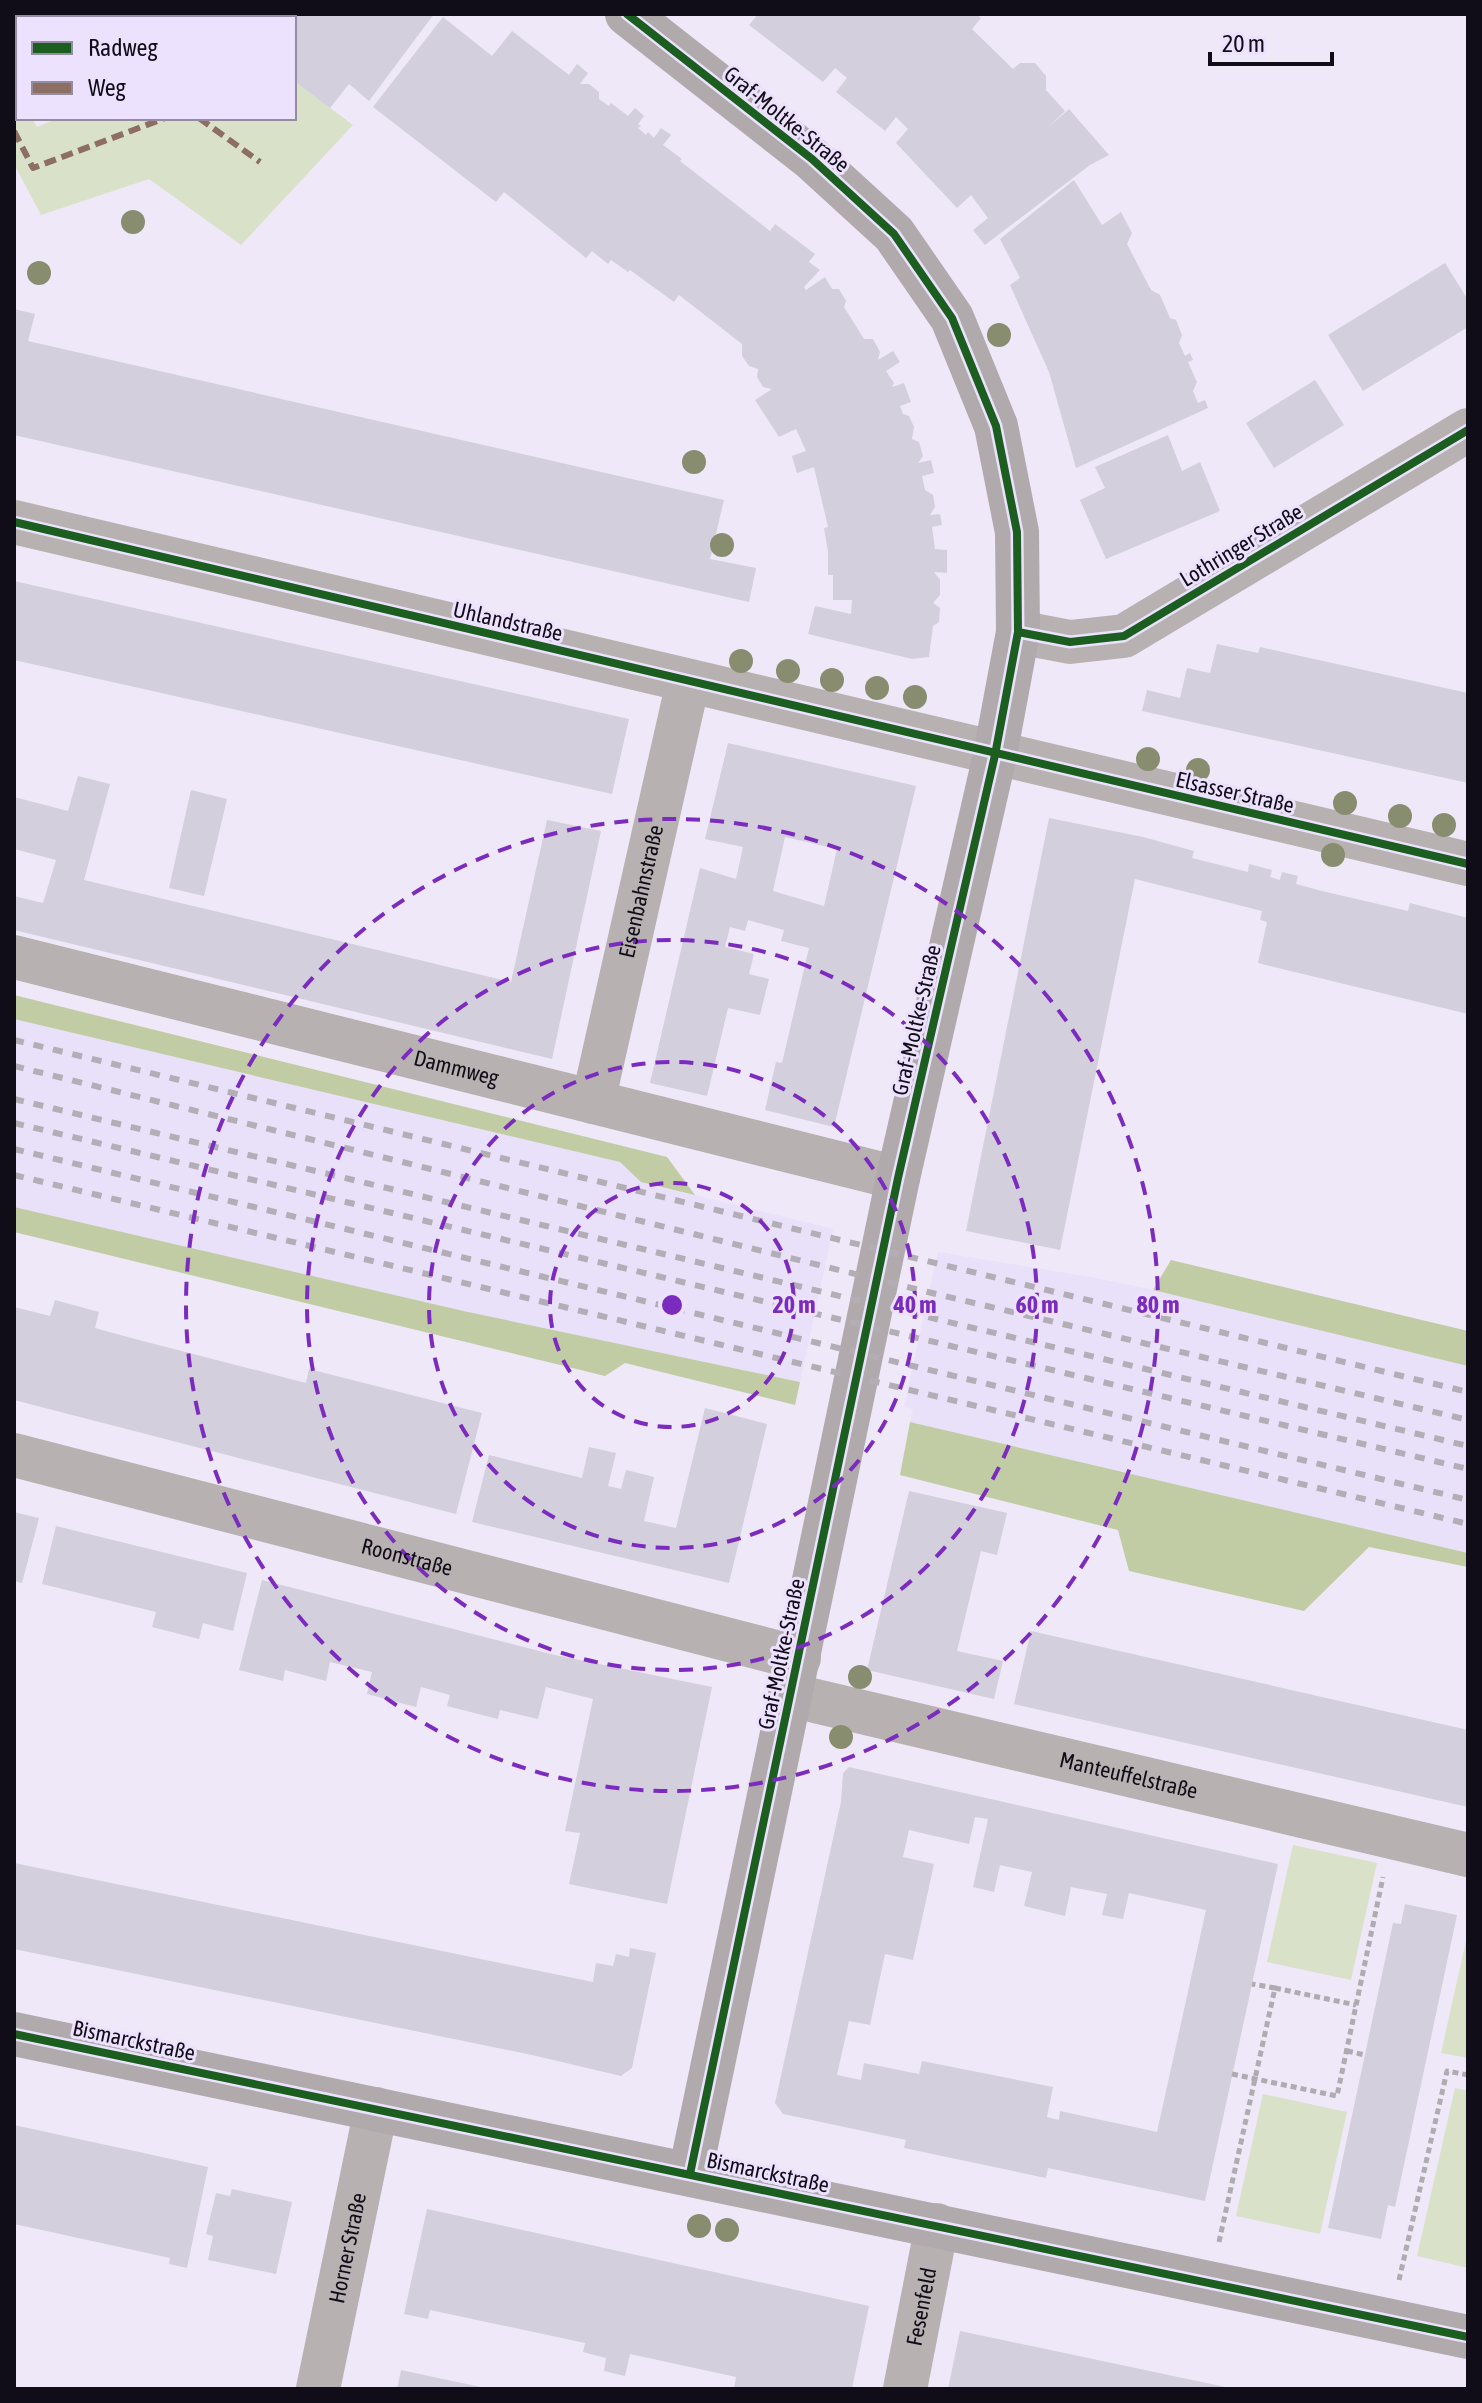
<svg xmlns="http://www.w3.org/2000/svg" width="1482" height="2403" viewBox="0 0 1482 2403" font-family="'Asap Condensed',sans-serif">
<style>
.built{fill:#e9e0f9}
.green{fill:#dae1c9}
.forest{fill:#c2cca4}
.building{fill:#d4cfdc;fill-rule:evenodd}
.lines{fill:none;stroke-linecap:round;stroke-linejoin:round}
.path{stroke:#afabb0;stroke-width:5;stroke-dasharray:6 4;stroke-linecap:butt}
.minor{stroke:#b7b1b1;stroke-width:44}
.major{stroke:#b1aaac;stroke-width:44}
.rail{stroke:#b3aeb5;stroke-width:6;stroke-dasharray:10 10;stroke-linecap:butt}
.quiet{stroke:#8d6e63;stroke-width:6;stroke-dasharray:12 6;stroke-linecap:butt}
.cycleway-casing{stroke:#ece2fe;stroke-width:13}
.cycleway{stroke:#1b5e20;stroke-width:8}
.tree{fill:#888d70}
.ring{fill:none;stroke:#7b2cbf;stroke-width:4;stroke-dasharray:14 10}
.labels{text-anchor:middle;stroke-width:6;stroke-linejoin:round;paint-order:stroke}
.street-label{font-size:22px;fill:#110d18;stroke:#ece2fe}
.centre{fill:#7b2cbf;stroke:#ece2fe;stroke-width:4}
.ring-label{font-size:24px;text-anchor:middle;font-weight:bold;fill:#7b2cbf;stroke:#ece2fe;stroke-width:6;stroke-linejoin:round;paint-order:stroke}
</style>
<rect width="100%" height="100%" fill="#eee8f8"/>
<g class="built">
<path d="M14,1019L620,1162L642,1182L833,1229L800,1382L468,1312L14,1207Z"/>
<path d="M938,1252L1096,1278L1153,1290L1468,1366V1553L910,1422L913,1409L904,1407Z"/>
</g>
<g class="green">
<path d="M14,81L18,89V118H32L37,127L58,118H294V81L353,125L241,245L149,179L41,215L14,164Z"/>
<path d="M1293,1845L1377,1863L1351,1980L1267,1962Z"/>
<path d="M1468,1932V2058L1441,2053Z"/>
<path d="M1455,2088L1468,2091V2268L1417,2256Z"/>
<path d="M1263,2094L1347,2112L1320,2234L1236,2216Z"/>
</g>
<g class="forest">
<path d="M14,995L667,1157L695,1195L641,1182L620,1162L14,1019Z"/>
<path d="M14,1207L468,1312L800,1382L795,1405L625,1363L605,1376L14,1232Z"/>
<path d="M1171,1260L1468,1331V1366L1153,1290Z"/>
<path d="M910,1422L1468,1553V1567L1369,1547L1304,1611L1129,1571L1118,1530L900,1475Z"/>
</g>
<g class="building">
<path d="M47,14H434L369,101L349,84L330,108L294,81V18H48Z"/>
<path d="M758,14H976L981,18L972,29L1013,69L1020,63H1035L1046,76V90L1065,111L1045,130L1069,109L1109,155L1090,165L985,245L973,230L988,218L971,195L957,208L896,143L908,129L896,117L885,131L836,92L847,78L835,68L823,82L749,25Z"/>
<path d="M443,17L492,56L512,31L569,75L577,64L588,73L580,84H589L599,92V99L609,106L611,103L628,116L635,108L644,116L638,124L641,126L638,128L646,135L648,132L654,138L661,128L671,135L663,145L682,159L680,161L770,231L775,224L815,254L809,262L820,270L804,287L806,290L825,277L832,289H839L846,301L844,307L864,339H873L880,352L878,360L893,351L900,362L886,371L894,383L892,387L904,383L911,402L900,406L903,414L909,416L914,427L912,439L919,442L923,456L918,463L931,460L934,473L922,476L925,490L933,495L935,507L930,515L940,514L942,525L932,527L935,549L947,550V573L934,572L940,580V595L933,603L940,608L939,622L933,626L929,657L912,659L808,634L815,606L851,614L852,600H833V575H828V552L824,528L828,527L814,467L797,473L792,456L806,451L796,429L779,437L755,400L772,389L763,387L757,377L758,369L749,366L742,356V344L679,295L674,302L630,270L628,272L611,260L608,264L592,251L586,258L504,192L496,202L373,107Z"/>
<path d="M1074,180L1102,225L1121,212L1132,233L1127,244L1151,290L1160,295L1170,318L1176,320L1182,335L1179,343L1185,356L1190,353L1193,360L1188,362L1197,382L1193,391L1198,403L1205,400L1208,408L1076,468L1049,372L1010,285L1020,278L1000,239Z"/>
<path d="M1445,263L1468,300V327L1363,391L1328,335Z"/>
<path d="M14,309L35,314L28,341L724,500L710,559L756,568L749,602L14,435Z"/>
<path d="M1315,380L1344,425L1274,468L1246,423Z"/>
<path d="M1168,435L1182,471L1200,462L1220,511L1106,559L1080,500L1105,488L1095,467Z"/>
<path d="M14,581L629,719L612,794L14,660Z"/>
<path d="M1217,644L1258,653L1260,647L1468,693V783L1142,711L1147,690L1180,698L1187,668L1210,673Z"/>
<path d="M728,743L916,786L834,1127L765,1110L776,1062L782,1063L809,948L781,941L784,930L748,920L745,931L730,927L725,947L754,954L749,974L769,979L760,1015L728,1008L707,1096L650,1083L700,868L736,879L743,847L705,839ZM785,837L837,849L824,906L773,891Z"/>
<path d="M78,776L110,784L84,880L511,982L547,820L601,831L552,1059L14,930V896L43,903L56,860L14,849V797L68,811Z"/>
<path d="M191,790L227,799L204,896L169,888Z"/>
<path d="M1049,818L1143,837L1194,851L1192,858L1248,872L1249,864L1272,870L1270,877L1280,880L1282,872L1298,876L1296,884L1322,891L1408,911L1410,903L1468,918V1014L1258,963L1267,922L1260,920L1262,911L1135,879L1060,1250L966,1231Z"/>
<path d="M55,1300L99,1312L95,1328L135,1339L306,1383L309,1369L482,1413L456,1514L14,1400V1307L50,1316Z"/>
<path d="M705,1408L767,1424L729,1583L472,1522L489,1455L582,1478L589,1447L616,1453L608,1486L621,1489L626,1470L654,1477L644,1521L676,1528Z"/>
<path d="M909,1491L1007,1513L997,1555L981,1551L957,1651L1003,1661L994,1699L867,1670Z"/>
<path d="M14,1512L39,1518L22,1583L14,1581Z"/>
<path d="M56,1526L247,1573L233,1631L203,1623L199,1639L152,1627L156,1612L42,1584Z"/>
<path d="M262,1580L555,1655L712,1687L667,1904L569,1884L580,1833L565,1831L593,1699L546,1687L538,1719L500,1710L498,1719L447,1706L450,1695L421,1687L416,1707L367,1694L372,1672L330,1662L326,1681L285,1670L283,1681L239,1670Z"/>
<path d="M1031,1631L1468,1730V1807L1014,1704Z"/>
<path d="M849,1767L1278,1864L1205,2201L1048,2168L1046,2178L904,2148L906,2140L783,2114L775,2103L841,1802L843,1773ZM975,1817L988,1819L973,1887L994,1892L1000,1865L1032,1872L1024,1906L1065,1916L1071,1887L1107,1894L1102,1915L1123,1919L1129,1893L1206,1910L1157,2132L1060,2111L1059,2120L1047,2117L1053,2087L922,2061L919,2074L864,2063L861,2080L837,2075L849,2021L870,2025L885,1954L913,1960L934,1864L903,1857L909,1830L969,1844Z"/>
<path d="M14,1863L593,1982L596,1963L613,1966L616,1954L629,1957L630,1948L656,1953L632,2068L621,2076L532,2055L14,1949Z"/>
<path d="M1405,1904L1457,1915L1395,2207L1388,2205L1381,2239L1328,2228L1393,1923L1401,1924Z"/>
<path d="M14,2125L208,2167L187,2268L169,2264L170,2258L14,2224Z"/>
<path d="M232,2189L292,2202L276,2274L208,2260L213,2236L206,2234L216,2193L230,2196Z"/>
<path d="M427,2209L869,2306L852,2389H734L736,2377L630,2354L625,2376L604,2371L606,2358L583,2352L585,2343L430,2310L428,2319L404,2314Z"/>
<path d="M960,2331L1230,2388V2389H948Z"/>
<path d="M401,2370L485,2388V2389H397Z"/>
</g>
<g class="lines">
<g class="path">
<path d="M1275,1988L1356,2005"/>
<path d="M1347,2051L1365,2055"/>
<path d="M1232,2074L1337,2096L1383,1877"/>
<path d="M1219,2242L1275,1988L1252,1984"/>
<path d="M1399,2280L1447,2071L1468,2075"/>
</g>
<g class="minor">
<path d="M14,522L1468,864"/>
<path d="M1018,632L1070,642L1124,636L1468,430"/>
<path id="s1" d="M14,957L898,1178"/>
<path id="s2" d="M593,1102L688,682"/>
<path id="s3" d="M14,1455L799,1658"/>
<path id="s4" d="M790,1695L1468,1855"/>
<path id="s5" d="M318,2389L376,2109"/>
<path id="s6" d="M905,2389L937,2225"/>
</g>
<g class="major">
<path d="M627,14L812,159L894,234L952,318L996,426L1017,532L1018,632L995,755L898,1178L690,2174"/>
<path d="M14,2034L1468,2337"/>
</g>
<g class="rail">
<path d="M14,1040L1468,1392"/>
<path d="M14,1066L932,1293L1468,1420"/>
<path d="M14,1099L1468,1446"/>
<path d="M14,1123L1468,1469"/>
<path d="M14,1149L1468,1500"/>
<path d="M14,1175L1468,1524"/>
</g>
<g class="quiet">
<path d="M199,118L260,162"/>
<path d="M14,131L33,168L165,118"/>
</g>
<defs>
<g id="cycleway">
<path d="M627,14L812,159L894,234L952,318L996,426L1017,532L1018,632L995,755L898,1178L690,2174"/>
<path d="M14,522L1468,864"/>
<path d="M1018,632L1070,642L1124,636L1468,430"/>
<path d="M14,2034L1468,2337"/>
</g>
</defs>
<use href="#cycleway" class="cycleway-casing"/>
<use href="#cycleway" class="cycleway"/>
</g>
<g class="tree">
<circle cx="133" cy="222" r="12"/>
<circle cx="39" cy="273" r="12"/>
<circle cx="999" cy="335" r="12"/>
<circle cx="694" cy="462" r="12"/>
<circle cx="722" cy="545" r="12"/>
<circle cx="741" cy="661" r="12"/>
<circle cx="788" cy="671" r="12"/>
<circle cx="832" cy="680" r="12"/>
<circle cx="877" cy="688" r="12"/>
<circle cx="915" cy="697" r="12"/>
<circle cx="1148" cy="759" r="12"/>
<circle cx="1198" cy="770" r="12"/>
<circle cx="1345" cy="803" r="12"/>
<circle cx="1400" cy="816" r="12"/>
<circle cx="1444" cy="825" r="12"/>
<circle cx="1333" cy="855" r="12"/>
<circle cx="860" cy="1677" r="12"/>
<circle cx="841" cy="1737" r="12"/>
<circle cx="699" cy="2226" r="12"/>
<circle cx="727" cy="2230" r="12"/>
</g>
<g class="ring">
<circle cx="672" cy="1305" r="122"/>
<circle cx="672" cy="1305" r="243"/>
<circle cx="672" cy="1305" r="365"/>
<circle cx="672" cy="1305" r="486"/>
</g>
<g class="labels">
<g class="street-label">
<text transform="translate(787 119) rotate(39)" y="8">Graf-Moltke-Straße</text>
<text transform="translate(1241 545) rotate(-31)" y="8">Lothringer Straße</text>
<text transform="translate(508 621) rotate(13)" y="8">Uhlandstraße</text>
<text transform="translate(1235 792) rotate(13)" y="8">Elsasser Straße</text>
<text dy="8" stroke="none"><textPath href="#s2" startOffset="216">Eisenbahnstraße</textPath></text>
<text transform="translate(916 1020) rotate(-77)" y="8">Graf-Moltke-Straße</text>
<text dy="8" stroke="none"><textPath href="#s1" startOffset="456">Dammweg</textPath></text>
<text dy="8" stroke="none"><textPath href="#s3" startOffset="406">Roonstraße</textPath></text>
<text transform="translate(781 1654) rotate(-78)" y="8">Graf-Moltke-Straße</text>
<text dy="8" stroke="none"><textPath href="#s4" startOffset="348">Manteuffelstraße</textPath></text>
<text transform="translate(134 2040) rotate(12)" y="8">Bismarckstraße</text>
<text transform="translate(768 2172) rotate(12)" y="8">Bismarckstraße</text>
<text dy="8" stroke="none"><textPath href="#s5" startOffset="144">Horner Straße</textPath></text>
<text dy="8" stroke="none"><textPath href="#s6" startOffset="84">Fesenfeld</textPath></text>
</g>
</g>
<circle cx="672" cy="1305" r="12" class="centre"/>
<g class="ring-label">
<text x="794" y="1313">20 m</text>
<text x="915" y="1313">40 m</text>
<text x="1037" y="1313">60 m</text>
<text x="1158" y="1313">80 m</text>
</g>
<rect width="1482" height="2403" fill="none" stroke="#110d18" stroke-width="32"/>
<rect x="16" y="16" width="280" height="104" fill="#ece2fe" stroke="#948da2" stroke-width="2"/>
<rect x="32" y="42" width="40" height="12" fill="#1b5e20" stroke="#948da2" stroke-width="2"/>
<text x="88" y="56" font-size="24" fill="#110d18">Radweg</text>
<rect x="32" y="82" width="40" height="12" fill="#8d6e63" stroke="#948da2" stroke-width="2"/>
<text x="88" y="96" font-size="24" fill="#110d18">Weg</text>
<path d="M1210 52v12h122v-12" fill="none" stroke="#110d18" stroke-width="4"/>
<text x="1222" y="52" font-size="24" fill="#110d18" stroke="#ece2fe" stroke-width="6" paint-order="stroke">20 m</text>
</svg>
